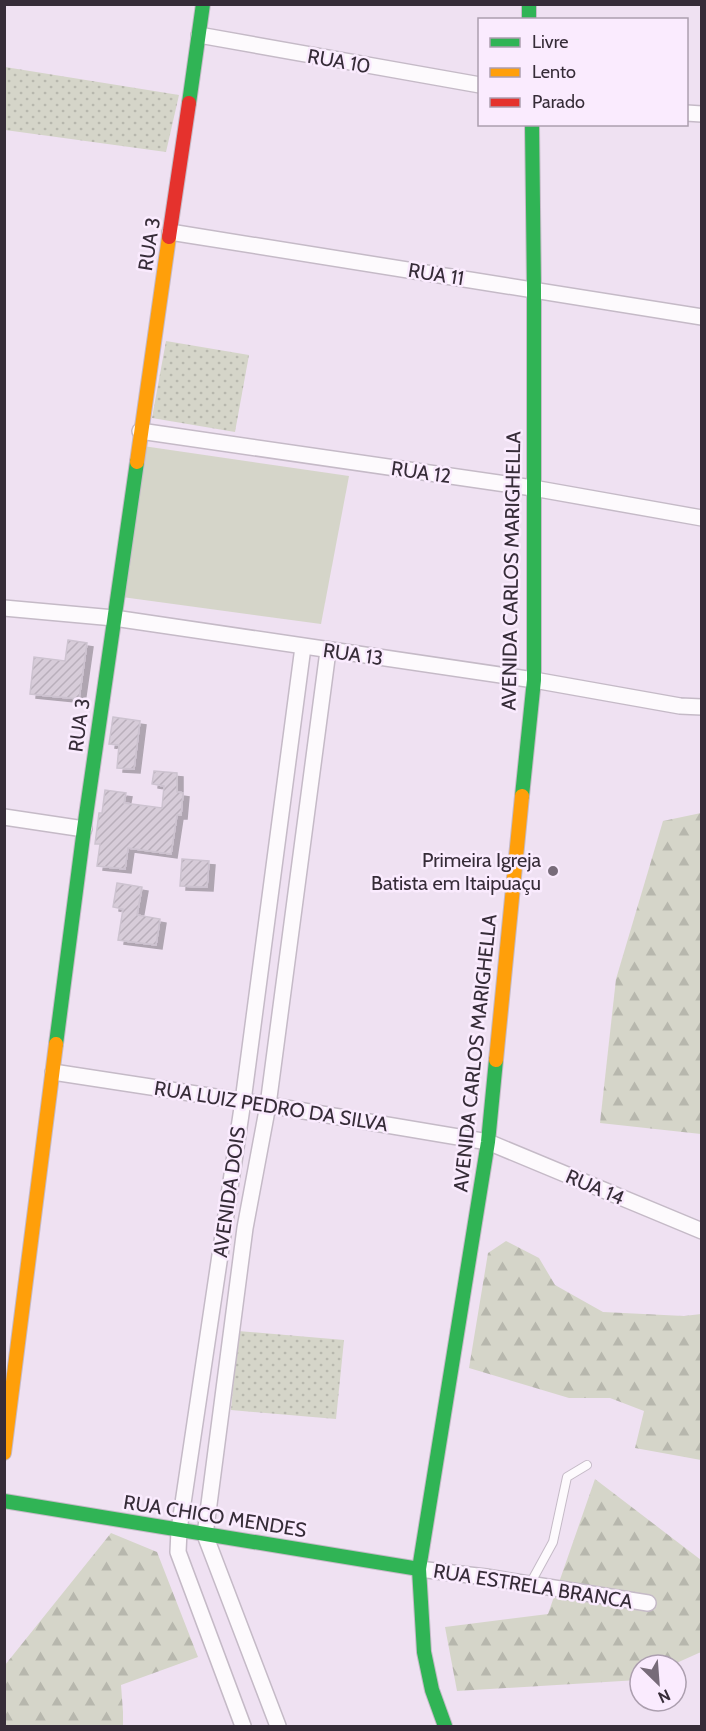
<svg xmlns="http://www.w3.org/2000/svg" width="706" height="1731" viewBox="0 0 706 1731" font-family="Cabin,sans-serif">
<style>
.grass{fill:url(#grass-dots)}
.forest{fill:url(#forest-firs)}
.pitch{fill:#d5d5c9}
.building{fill:url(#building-hatch);stroke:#cdc3d0;stroke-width:1.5;filter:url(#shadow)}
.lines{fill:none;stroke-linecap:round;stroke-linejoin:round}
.lane-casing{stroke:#c5bac7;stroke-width:10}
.street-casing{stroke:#c5bac7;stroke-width:18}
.fast-casing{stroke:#c5bac7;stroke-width:16}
.slow-casing{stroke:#c5bac7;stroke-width:16}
.jam-casing{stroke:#c5bac7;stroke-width:16}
.lane{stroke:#fdfafd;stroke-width:8}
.street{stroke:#fdfafd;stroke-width:15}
.fast{stroke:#30b455;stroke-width:14}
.slow{stroke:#ff9f0a;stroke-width:14}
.jam{stroke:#e5322d;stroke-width:14}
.poi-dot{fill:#776b79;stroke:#faebfe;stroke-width:2}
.labels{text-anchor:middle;stroke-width:5;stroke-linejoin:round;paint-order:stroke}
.street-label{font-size:20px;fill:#362c38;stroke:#faebfe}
.poi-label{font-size:20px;fill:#362c38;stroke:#faebfe;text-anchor:end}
</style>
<defs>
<pattern id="grass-dots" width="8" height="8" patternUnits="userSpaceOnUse" patternTransform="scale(1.5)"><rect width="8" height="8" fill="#d5d5c9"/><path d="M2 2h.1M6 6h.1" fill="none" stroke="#b7b7ad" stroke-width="1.8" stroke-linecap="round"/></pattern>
<pattern id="forest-firs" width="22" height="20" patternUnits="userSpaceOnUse" patternTransform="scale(1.5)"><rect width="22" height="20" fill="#d5d5c9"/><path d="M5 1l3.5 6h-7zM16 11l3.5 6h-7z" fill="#b7b7ad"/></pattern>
<pattern id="building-hatch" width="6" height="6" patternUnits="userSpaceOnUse" patternTransform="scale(1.5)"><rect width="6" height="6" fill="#d7ccd9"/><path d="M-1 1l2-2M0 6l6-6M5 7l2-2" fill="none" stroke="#b9afbb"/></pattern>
<filter id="shadow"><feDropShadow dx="6" dy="4" stdDeviation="0" flood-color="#0004"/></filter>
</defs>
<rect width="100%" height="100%" fill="#efe1f2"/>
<g class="grass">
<path d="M5,67L179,95L166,152L5,130Z"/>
<path d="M166,341L249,355L235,432L152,418Z"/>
<path d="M238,1331L344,1340L336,1419L231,1410Z"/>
</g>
<g class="forest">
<path d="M701,813V1134L600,1123L616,979L663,821Z"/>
<path d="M506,1241L539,1258L555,1285L603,1312L684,1316L701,1314V1460L635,1448L644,1411L610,1398H569L469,1368L488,1253Z"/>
<path d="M595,1479L701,1560V1652L672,1665H640V1679L638,1680L457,1691L445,1627L548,1614Z"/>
<path d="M111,1533L157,1552L198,1657L121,1685L123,1712V1726H5V1665Z"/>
</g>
<path class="pitch" d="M143,446L349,476L321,624L122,597Z"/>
<g class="building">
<path d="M68,640L87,643L79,699L30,694L34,657L65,661Z"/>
<path d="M113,717L140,721L134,769L117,768L119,745L109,744Z"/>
<path d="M154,771L177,773V792L183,793L181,815H177L171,854L128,848L125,869L97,866L100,844H95L99,813H102L105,790L126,793L124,803L162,808L164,786L152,784Z"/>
<path d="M182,859L209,861L207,887L180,886Z"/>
<path d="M117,883L142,887L137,915L160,919L156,945L118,940L123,909L113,907Z"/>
</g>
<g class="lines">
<defs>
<path id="lane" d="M530,1584L553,1542L567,1477L587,1465"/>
<g id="street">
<path d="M199,35L480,85"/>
<path d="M686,113L702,114"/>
<path d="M170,232L702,317"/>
<path d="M140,431L533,488L702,518"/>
<path d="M4,608L114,618L534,680L680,706L702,707"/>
<path d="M4,817L84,829"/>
<path d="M53,1072L268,1105L488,1142L702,1231"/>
<path d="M419,1569L486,1577L648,1603"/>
<path d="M243,1726L178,1552L179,1530L243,1101L303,647"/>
<path d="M278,1726L205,1535L245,1228L268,1105L328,651"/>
</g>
<g id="fast">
<path d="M529,4V20"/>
<path d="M189,103L203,4"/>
<path d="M522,796L534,680V289L532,124"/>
<path d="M56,1044L84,829L137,462"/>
<path d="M4,1501L419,1569"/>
<path d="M445,1726L432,1690L424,1652L419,1569L488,1142L496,1060"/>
</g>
<g id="slow">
<path d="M137,462L169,237"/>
<path d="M496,1060L522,796"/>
<path d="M4,1453L56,1044"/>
</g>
<path id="jam" d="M169,237L189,103"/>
</defs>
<use href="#lane" class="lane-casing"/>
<use href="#street" class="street-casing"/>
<use href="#fast" class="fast-casing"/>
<use href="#slow" class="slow-casing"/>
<use href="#jam" class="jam-casing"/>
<use href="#lane" class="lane"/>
<use href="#street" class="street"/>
<use href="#fast" class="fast"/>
<use href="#slow" class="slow"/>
<use href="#jam" class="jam"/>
</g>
<circle class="poi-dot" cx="553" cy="871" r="6"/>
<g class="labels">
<g class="street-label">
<text transform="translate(339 61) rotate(10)" y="7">RUA 10</text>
<text transform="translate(149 244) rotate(-81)" y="7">RUA 3</text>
<text transform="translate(436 274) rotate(9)" y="7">RUA 11</text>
<text transform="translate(421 472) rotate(8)" y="7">RUA 12</text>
<text transform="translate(511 571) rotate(-89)" y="7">AVENIDA CARLOS MARIGHELLA</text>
<text transform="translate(353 654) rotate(8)" y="7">RUA 13</text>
<text transform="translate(79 725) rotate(-82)" y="7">RUA 3</text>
<text transform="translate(475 1053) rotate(-84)" y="7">AVENIDA CARLOS MARIGHELLA</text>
<text transform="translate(271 1106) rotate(9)" y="7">RUA LUIZ PEDRO DA SILVA</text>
<text transform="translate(595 1187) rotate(23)" y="7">RUA 14</text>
<text transform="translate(229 1192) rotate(-82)" y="7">AVENIDA DOIS</text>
<text transform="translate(215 1516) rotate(9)" y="7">RUA CHICO MENDES</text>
<text transform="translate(533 1586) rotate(9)" y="7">RUA ESTRELA BRANCA</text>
</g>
<g class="poi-label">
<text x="541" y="867">Primeira Igreja<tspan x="541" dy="23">Batista em Itaipuaçu</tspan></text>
</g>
</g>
<rect width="706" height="1731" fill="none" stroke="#362c38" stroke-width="12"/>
<rect x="478" y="18" width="210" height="108" fill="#faebfe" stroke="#ac9faf" stroke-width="1.5"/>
<rect x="490" y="38" width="30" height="9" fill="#30b455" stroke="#ac9faf" stroke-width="1.5"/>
<text x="532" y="48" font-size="18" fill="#362c38">Livre</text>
<rect x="490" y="68" width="30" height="9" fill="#ff9f0a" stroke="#ac9faf" stroke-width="1.5"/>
<text x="532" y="78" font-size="18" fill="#362c38">Lento</text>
<rect x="490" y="98" width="30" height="9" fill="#e5322d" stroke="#ac9faf" stroke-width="1.5"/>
<text x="532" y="108" font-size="18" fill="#362c38">Parado</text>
<g transform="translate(658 1683) rotate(155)"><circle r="28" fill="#faebfe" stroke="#ac9faf" stroke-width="1.5"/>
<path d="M0-4.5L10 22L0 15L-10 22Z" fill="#776b79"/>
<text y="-9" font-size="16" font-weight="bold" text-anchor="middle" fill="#362c38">N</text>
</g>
</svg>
